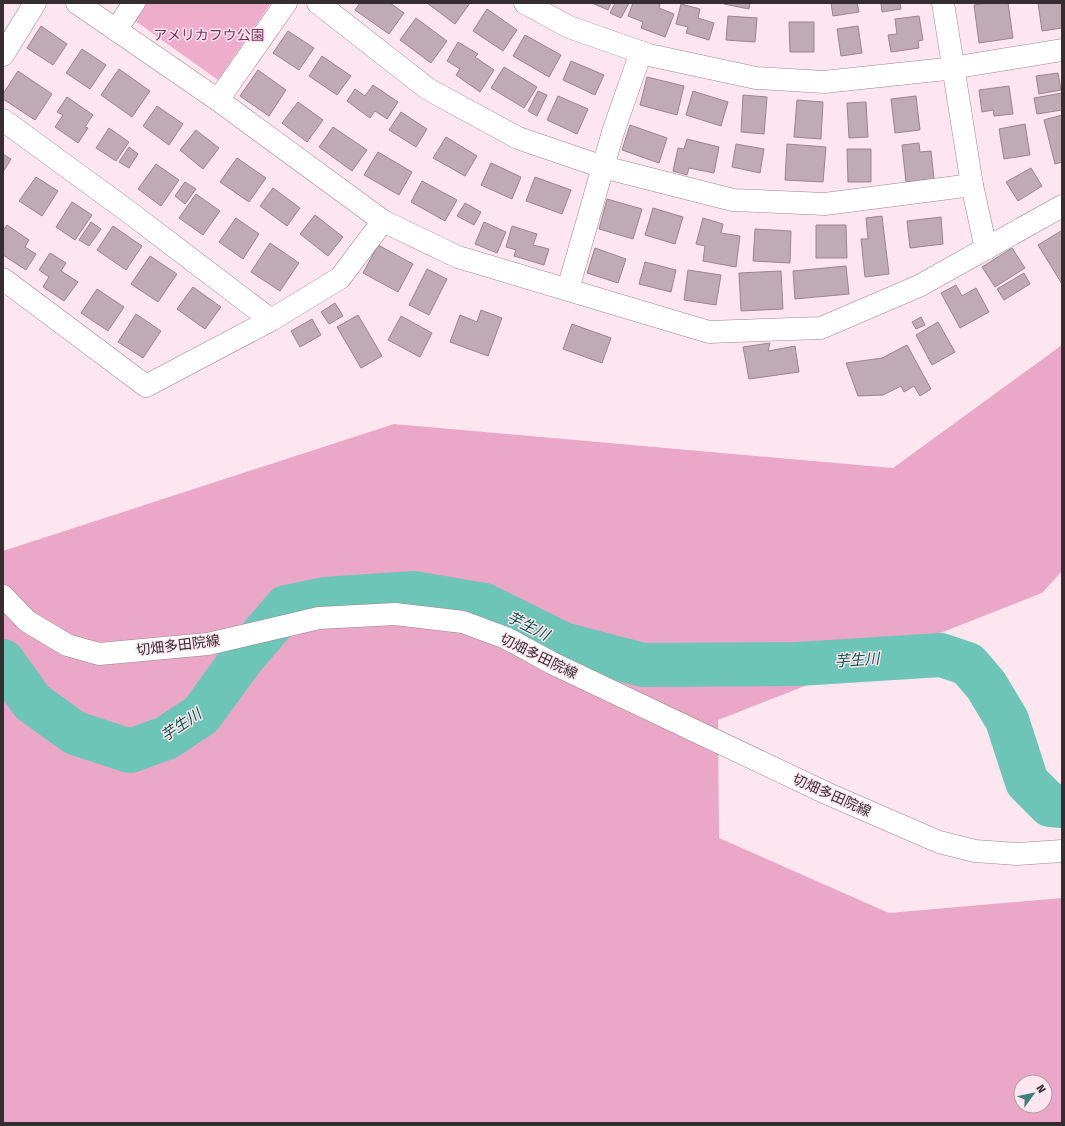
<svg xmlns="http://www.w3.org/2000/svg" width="1065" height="1126" viewBox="0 0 1065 1126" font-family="'Fira Sans','Noto Sans JP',sans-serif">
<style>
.green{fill:#edadcb}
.forest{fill:#eaa7c7;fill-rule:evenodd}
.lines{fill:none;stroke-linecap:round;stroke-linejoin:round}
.river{stroke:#6dc5b8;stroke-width:44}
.building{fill:#c0aab3;stroke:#9a858e}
.minor-casing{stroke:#9a858e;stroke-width:23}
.major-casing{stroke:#9a858e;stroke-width:23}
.minor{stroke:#fff;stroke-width:22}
.major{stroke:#fff;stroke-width:22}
.labels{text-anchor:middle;stroke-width:3;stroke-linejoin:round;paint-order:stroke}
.park-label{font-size:14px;fill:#7c2f59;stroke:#fee6f1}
.street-label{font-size:14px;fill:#352d30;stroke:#fee6f1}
.water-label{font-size:15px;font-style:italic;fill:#05554d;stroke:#fee6f1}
</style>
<rect width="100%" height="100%" fill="#fee6f1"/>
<path class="green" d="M147,3H271L218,80L134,20Z"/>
<path class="forest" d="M1062,345V571L1042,593L718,720L719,838L889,913L1062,898V1123H3V551L394,424L893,468ZM1021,1082H1045V1106H1021Z"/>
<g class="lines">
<path class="river" d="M3,661L32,702L75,733L130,751L166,738L201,715L241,660L286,607L325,599L413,593L484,605L563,644L643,665L798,664L941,655L968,664L986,685L1007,720L1027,782L1050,805L1062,806"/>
</g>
<g class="building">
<path d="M360,3H390L404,13L389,34L355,10Z"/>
<path d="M427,3H470L455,24Z"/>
<path d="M592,3H611L608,10Z"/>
<path d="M615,3H629L621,18L610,13Z"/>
<path d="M633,3H657L660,5L659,8L674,14L665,37L641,28L643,22L628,16Z"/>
<path d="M724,3H750L749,9L724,4Z"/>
<path d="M831,3H857L859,12L833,16Z"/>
<path d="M881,3H900L901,9L882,12Z"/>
<path d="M989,3H1008L1013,38L979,43L974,5Z"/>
<path d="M1038,3H1062V28L1042,31Z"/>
<path d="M681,4L700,9L698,18L714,23L709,40L686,33L688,27L676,24Z"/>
<path d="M487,9L517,30L503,51L473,31Z"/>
<path d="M728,16L757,18L755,42L726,40Z"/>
<path d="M919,16L923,40L918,41L919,48L891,52L888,35L897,34L895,19Z"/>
<path d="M416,18L447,41L431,63L400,40Z"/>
<path d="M789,22H814V52H790Z"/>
<path d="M41,26L67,44L53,65L27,48Z"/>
<path d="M858,26L862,53L841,56L837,29Z"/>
<path d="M288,31L314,48L299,70L273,53Z"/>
<path d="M525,35L561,55L549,77L513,56Z"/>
<path d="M458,42L478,54L475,57L494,70L480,92L456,75L460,69L447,61Z"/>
<path d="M82,49L106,65L90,89L66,73Z"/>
<path d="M322,56L351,76L337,95L309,76Z"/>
<path d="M571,61L604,75L595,95L563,80Z"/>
<path d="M504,67L537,87L524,108L491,88Z"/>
<path d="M119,69L150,91L132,117L101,95Z"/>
<path d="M258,70L286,90L269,116L240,96Z"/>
<path d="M18,71L52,94L35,120L3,99V94Z"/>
<path d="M1058,73L1061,90L1039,94L1036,76Z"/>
<path d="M647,77L684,86L677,115L640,105Z"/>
<path d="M373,85L398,102L387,119L375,111L370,118L347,101L355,89L365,96Z"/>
<path d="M1009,86L1013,114L994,116L993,110L982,112L979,90Z"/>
<path d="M538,91L547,95L537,116L528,111Z"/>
<path d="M693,91L728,102L721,126L686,115Z"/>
<path d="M1062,93V110L1037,114L1034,98Z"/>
<path d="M743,95L767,97L764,134L741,132Z"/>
<path d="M558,96L588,109L577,134L547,120Z"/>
<path d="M916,96L920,130L895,133L891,99Z"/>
<path d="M67,97L93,115L85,127L88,128L78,143L55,127L63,115L57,112Z"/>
<path d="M797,100L823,102L821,139L794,137Z"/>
<path d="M298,102L323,120L307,142L282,123Z"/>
<path d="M866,102L868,137L849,138L847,103Z"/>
<path d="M157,106L183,124L169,145L143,126Z"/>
<path d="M401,112L427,129L416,147L389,130Z"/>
<path d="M1062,115V162L1055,164L1044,120Z"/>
<path d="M1025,124L1030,155L1004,159L999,129Z"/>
<path d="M630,125L667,138L659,163L622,150Z"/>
<path d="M333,127L367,150L352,171L319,147Z"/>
<path d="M109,128L129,142L116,161L96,148Z"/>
<path d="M196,130L219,148L203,169L180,150Z"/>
<path d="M446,137L477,156L465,176L433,158Z"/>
<path d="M687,139L719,147L714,173L689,168L687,175L673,171L678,148L684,149Z"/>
<path d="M919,143L920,152L931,151L934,179L906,182L902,145Z"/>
<path d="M736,144L764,149L760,173L732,167Z"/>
<path d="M787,144L826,147L823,182L785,180Z"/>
<path d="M129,147L138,154L129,168L119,162Z"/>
<path d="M847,149H871V182H848Z"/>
<path d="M378,152L412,172L399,195L364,175Z"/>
<path d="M3,154L11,159L3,172Z"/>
<path d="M237,158L266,178L249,202L220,182Z"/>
<path d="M491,163L521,177L512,199L481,185Z"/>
<path d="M156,164L179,180L161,206L138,189Z"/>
<path d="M1031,168L1042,186L1018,201L1006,182Z"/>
<path d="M36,177L58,191L42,216L19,201Z"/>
<path d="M535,177L571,190L562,214L526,201Z"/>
<path d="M422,181L457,200L445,221L411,202Z"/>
<path d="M185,182L196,189L185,204L175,196Z"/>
<path d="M273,188L300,208L287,226L260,206Z"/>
<path d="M196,194L220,211L203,235L179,218Z"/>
<path d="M607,199L642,209L633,239L599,229Z"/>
<path d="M72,202L92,215L75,240L56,227Z"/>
<path d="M465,203L481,212L474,225L457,216Z"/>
<path d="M653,208L683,217L675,244L645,235Z"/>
<path d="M315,215L343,237L328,256L300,234Z"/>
<path d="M882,216L889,274L865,277L861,239H868L866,218Z"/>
<path d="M941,217L943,244L910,248L907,221Z"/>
<path d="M236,218L259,234L243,259L219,242Z"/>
<path d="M703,218L723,224L721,233L740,236L736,267L703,261L705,246L696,244Z"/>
<path d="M91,222L101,229L89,246L79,240Z"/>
<path d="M484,222L506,232L497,253L475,244Z"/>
<path d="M7,225L29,240L25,247L36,254L26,270L3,255V231Z"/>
<path d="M816,225H846L847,258H816Z"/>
<path d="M113,226L142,246L126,270L97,250Z"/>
<path d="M512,226L537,234L533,245L549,249L544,265L514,256L516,250L506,247Z"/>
<path d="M755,229L791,231L790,263L753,261Z"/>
<path d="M1061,231L1062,233V284L1038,245Z"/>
<path d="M270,243L299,263L280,291L251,272Z"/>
<path d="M378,245L413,264L398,292L363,273Z"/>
<path d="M595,248L626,259L618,283L587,273Z"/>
<path d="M1012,248L1025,268L995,287L982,267Z"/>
<path d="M50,253L66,263L61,271L78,282L64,301L43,287L49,277L39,270Z"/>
<path d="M150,256L177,274L158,302L131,284Z"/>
<path d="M645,262L676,270L671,292L639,284Z"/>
<path d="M846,266L849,294L795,299L793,271Z"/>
<path d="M427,269L447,279L429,315L409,305Z"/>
<path d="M688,270L721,275L716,305L684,300Z"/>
<path d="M781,271L783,309L741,311L739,273Z"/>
<path d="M1024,273L1030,284L1004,300L997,289Z"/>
<path d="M956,285L962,296L976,288L989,312L960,328L941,293Z"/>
<path d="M193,287L221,307L205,329L177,309Z"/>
<path d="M97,289L124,307L108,331L81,313Z"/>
<path d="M335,303L343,316L329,324L321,312Z"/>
<path d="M481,310L502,318L488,356L450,342L460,315L477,322Z"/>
<path d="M136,314L161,331L143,358L118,342Z"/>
<path d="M358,315L382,356L361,368L337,327Z"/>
<path d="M401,316L432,333L420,357L388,340Z"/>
<path d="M921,317L925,325L916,329L912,322Z"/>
<path d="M312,319L321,335L300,347L291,331Z"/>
<path d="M938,322L955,352L932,365L916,335Z"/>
<path d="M572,324L611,338L602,363L563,349Z"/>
<path d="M770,343L768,351L795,346L799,372L749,379L743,347Z"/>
<path d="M907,345L931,389L920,396L914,386L904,392L901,386L883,395L858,396L846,363L882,358Z"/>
</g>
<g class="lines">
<defs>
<g id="minor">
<path d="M77,3L218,100"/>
<path d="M286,3L218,100L383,221L458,257L709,332L821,328L919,286L1062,206"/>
<path d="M318,3L428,89L518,138L603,167L733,200L825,204L972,185L943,3"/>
<path d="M525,3L569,27L649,55L756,78L824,82L946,69L1062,50"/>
<path d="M116,30L134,3"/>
<path d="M3,55L35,3"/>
<path d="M3,120L129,212L271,320"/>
<path d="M972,185L986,249"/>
<path d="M3,279L146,386L271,320L340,278L383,221"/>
<path d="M568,289L613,132L641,52"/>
</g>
<path id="major" d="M3,596L27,621L67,645L99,654L208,644L319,618L395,614L463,622L506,638L552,663L826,793L939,842L975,851L1017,854L1062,851"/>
</defs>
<use href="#minor" class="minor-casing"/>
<use href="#major" class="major-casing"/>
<use href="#minor" class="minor"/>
<use href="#major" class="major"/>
</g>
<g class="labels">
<g class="park-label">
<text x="209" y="40">アメリカフウ公園</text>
</g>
<g class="street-label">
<text transform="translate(178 645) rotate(-7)" y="5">切畑多田院線</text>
<text transform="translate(539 656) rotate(26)" y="5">切畑多田院線</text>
<text transform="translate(832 795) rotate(24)" y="5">切畑多田院線</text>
</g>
<g class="water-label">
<text transform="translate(528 626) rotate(27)" y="5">芋生川</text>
<text transform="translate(857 660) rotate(-4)" y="5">芋生川</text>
<text transform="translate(181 725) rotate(-34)" y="5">芋生川</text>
</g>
</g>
<rect width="1065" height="1126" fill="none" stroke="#352d30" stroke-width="8"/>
<g transform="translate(1033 1094) rotate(57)"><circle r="19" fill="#fee6f1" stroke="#ae9ca4"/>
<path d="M0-3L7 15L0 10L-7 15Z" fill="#3d8278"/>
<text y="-6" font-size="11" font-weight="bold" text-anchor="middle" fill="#352d30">N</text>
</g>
</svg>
